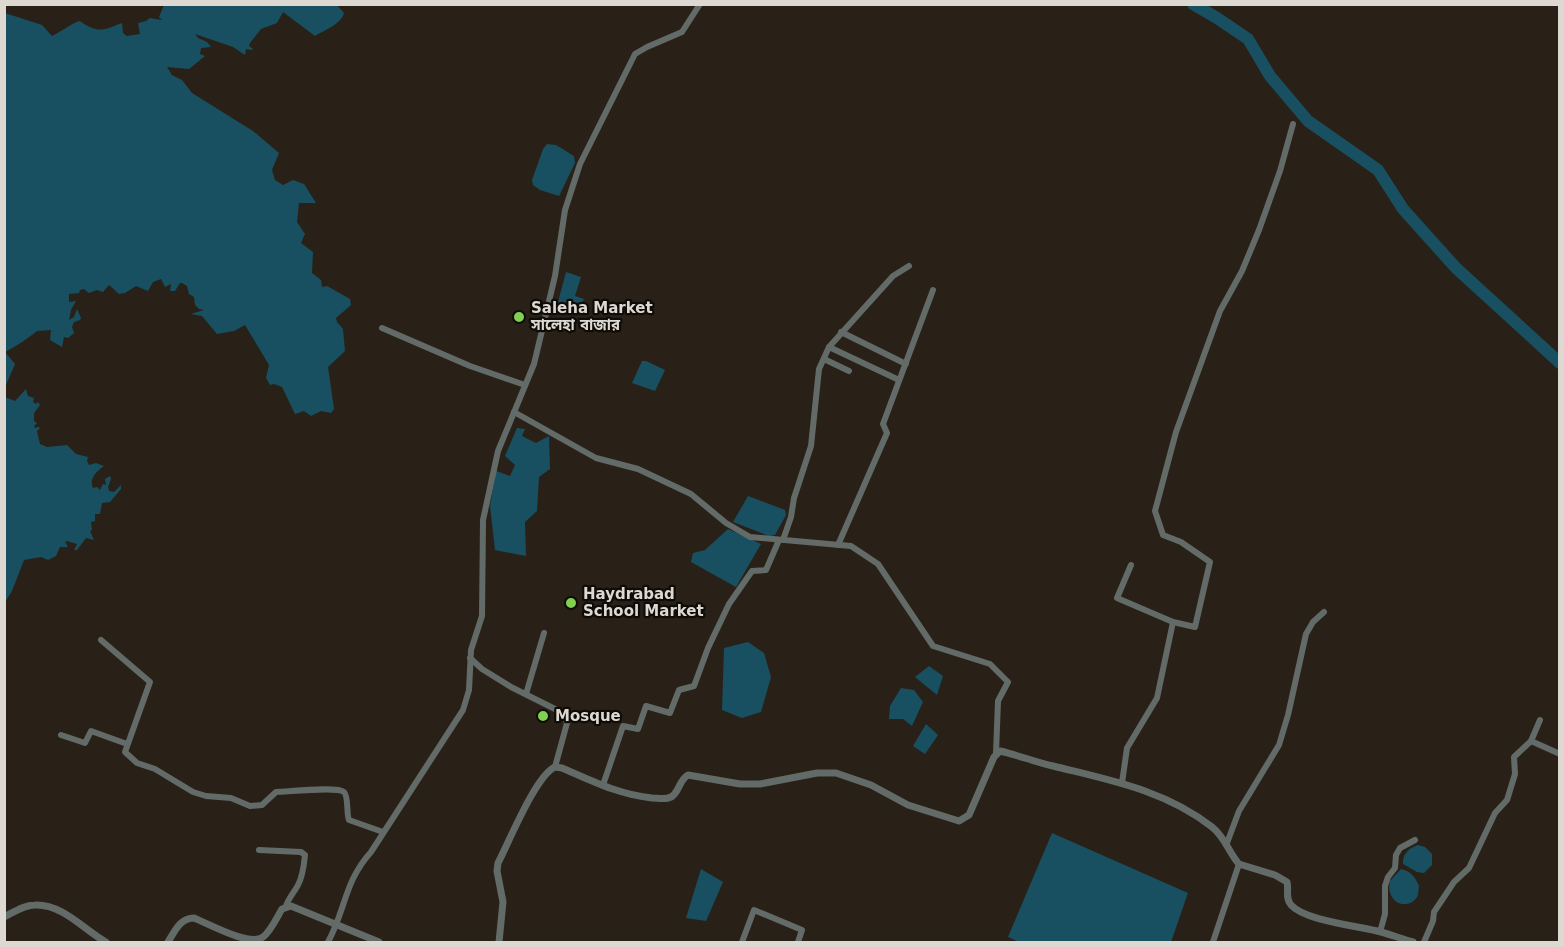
<svg xmlns="http://www.w3.org/2000/svg" width="1564" height="947" viewBox="0 0 1564 947" font-family="'DejaVu Sans','Noto Sans Bengali',sans-serif">
<style>
.water{fill:#185061}
.lines{fill:none;stroke-linecap:round;stroke-linejoin:round}
.river{stroke:#185061;stroke-width:12}
.minor{stroke:#636b69;stroke-width:6}
.tertiary{stroke:#636b69;stroke-width:7}
.poi-dot{fill:#80d052;stroke:#0f0c07;stroke-width:2}
.labels{text-anchor:middle;stroke-width:4.5;stroke-linejoin:round;paint-order:stroke}
.poi-label{font-size:15px;font-weight:bold;fill:#ddd8d2;stroke:#0f0c07;text-anchor:start}
</style>
<rect width="100%" height="100%" fill="#292117"/>
<g class="water">
<path d="M164,5L336,4L344,13C341,24 325,30 315,36L283,12L277,23L261,29L250,43L249,46L253,49L252,50L246,49L245,55L233,47L195,34L198,38L207,42L211,47L201,48L200,54L205,56L189,69L167,67L172,75L182,80L192,93L253,131L279,153L272,170L275,180L283,185L293,180L304,184L316,203H299L297,222L305,234L301,243L313,252L312,273L321,280L322,287L327,286L350,299L351,305L336,318L337,322L343,329L345,351L328,367L334,409L331,413L321,411L311,416L304,411L295,414L282,387L274,384L270,385L266,378L269,365L245,325L234,331L217,334L202,316L191,314L204,310L199,309L195,305L194,297L189,294L187,286L182,283H180L175,291H170L171,284L165,287L161,279L153,282L148,291L136,286L125,293L119,294L109,285L103,292L97,290L89,293L84,289L80,290L79,293L69,294V302L76,301L71,310L69,320L74,317L77,309L81,318L80,320L74,322L72,327L74,333L68,338L64,337L62,347L50,340L51,330L37,331C27,339 17,346 5,352L15,364L6,385L5,397L15,401L26,389L28,396L34,398L33,402L36,404L38,402L40,405L34,413V421L37,423L34,426L35,428L38,427L40,428L37,431L40,444L47,447L67,445L76,454L88,457L87,461L89,465L96,463L104,466C96,472 89,478 93,488L97,487L100,490L103,484L106,485L105,479L110,476L111,479L108,487L109,491L114,492L121,485V489L110,502L102,503L100,514H95V521L91,522L92,530L90,531L94,540L86,538L77,550H74L77,544L67,541L65,542L68,547H60L56,556L48,560L41,557L24,560L12,591L5,602V13L42,25L52,36C61,32 73,22 80,21C98,34 104,30 122,23L123,33L127,36L140,34L138,23L146,21L150,18L162,20L159,17Z"/>
<path d="M547,144L556,145L574,156L575,163L559,196L540,190L533,185L532,180L543,149Z"/>
<path d="M566,272L581,277L575,296L584,299L576,314L557,306Z"/>
<path d="M642,361H646L665,370L655,391L632,383Z"/>
<path d="M517,428L525,429L522,436L536,443L549,436L550,469L539,477L537,511L525,522L526,556L495,550L490,506L496,471L510,476L515,465L505,456Z"/>
<path d="M748,496L785,510L786,515L775,535L769,536L733,522Z"/>
<path d="M728,529L761,544L736,587L691,562L693,553L705,550Z"/>
<path d="M748,642L764,653L771,677L761,712L742,718L722,710L724,648Z"/>
<path d="M929,666L943,676L937,695L915,677Z"/>
<path d="M901,688L914,690L923,702L912,726L903,719H889L890,706Z"/>
<path d="M926,724L938,735L925,754L913,746Z"/>
<path d="M1052,833L1188,893L1171,942H1019L1008,937Z"/>
<path d="M1418,845L1425,847L1432,854V865L1424,873L1417,872L1403,864C1402,854 1409,848 1418,845Z"/>
<path d="M701,869L723,882L706,921L686,918Z"/>
<path d="M1401,869C1411,871 1415,877 1419,886C1418,890 1419,894 1417,897C1407,912 1385,902 1390,881Z"/>
</g>
<g class="lines">
<path class="river" d="M1193,4L1217,18L1248,39L1270,76L1308,121L1378,170L1403,209L1456,268L1560,363"/>
<g class="minor">
<path d="M382,328L470,366L525,385"/>
<path d="M841,332L906,364"/>
<path d="M829,347L899,380"/>
<path d="M824,359L849,371"/>
<path d="M514,412L596,458L638,469L691,494L726,523L750,537L851,546L878,564L933,646L990,664L1008,682L998,701L996,753"/>
<path d="M783,540L791,517L794,498L811,446L819,369L829,347L893,276L909,266"/>
<path d="M838,545L887,433L883,424L933,290"/>
<path d="M1131,565L1117,598L1173,622"/>
<path d="M101,640L150,682L125,752L137,763L155,769L193,792L206,796L231,798L250,806L262,805L276,792C287,792 337,786 344,792C349,797 346,813 349,820L383,832"/>
<path d="M470,658L482,669L511,687L563,713L567,723L555,767"/>
<path d="M526,694L544,633"/>
<path d="M61,735L85,743L91,731L127,744"/>
<path d="M1531,741L1560,754"/>
<path d="M1122,783L1127,748L1157,698L1173,622L1195,627L1210,562L1181,542L1163,535L1155,511L1176,432L1220,311L1242,271L1259,230L1280,171L1293,124"/>
<path d="M603,785L623,726L638,729L646,706L670,713L679,690L694,686L708,648L729,604L752,571L766,570L779,540"/>
<path d="M1227,843L1239,811L1279,745L1288,715L1306,634L1313,622L1324,612"/>
<path d="M259,850L301,852L305,855C304,865 303,876 298,885C294,893 289,897 286,906"/>
<path d="M1380,932L1385,914V886L1388,877L1395,868L1396,855L1400,848L1415,840"/>
<path d="M328,942C346,909 344,882 371,852L463,710L469,690L471,650L482,616L483,520L498,451L534,364L555,276L565,210L580,164L635,54L647,47L682,32L700,4"/>
<path d="M742,942L754,910L802,930L798,942"/>
<path d="M1213,942L1239,864"/>
<path d="M1424,942L1433,921L1434,912L1454,882L1469,868L1495,813L1507,800L1515,774L1514,757L1531,741L1540,720"/>
</g>
<g class="tertiary">
<path d="M4,917C14,912 24,905 35,905C63,904 84,930 106,942"/>
<path d="M168,942C175,931 180,918 194,918C209,924 250,947 263,937C271,931 277,917 282,909L291,906L379,942"/>
<path d="M499,942L503,902L497,871L498,863C509,842 536,775 555,767L562,768C592,781 620,795 652,798C658,798 665,800 671,797C679,793 679,780 688,775L740,784H760L817,773H836L871,785L908,805L959,821L969,815L994,757L1000,751C1018,755 1035,762 1053,766C1109,780 1165,790 1212,827C1225,837 1229,853 1239,864L1275,875L1287,882C1289,890 1285,898 1291,905C1305,921 1359,926 1381,932C1392,935 1402,939 1413,942"/>
</g>
</g>
<g class="poi-dot">
<circle cx="519" cy="317" r="6"/>
<circle cx="571" cy="603" r="6"/>
<circle cx="543" cy="716" r="6"/>
</g>
<g class="labels">
<g class="poi-label">
<text x="531" y="313">Saleha Market<tspan x="531" dy="17">সালেহা বাজার</tspan></text>
<text x="583" y="599">Haydrabad<tspan x="583" dy="17">School Market</tspan></text>
<text x="555" y="721">Mosque</text>
</g>
</g>
<rect width="1564" height="947" fill="none" stroke="#ddd8d2" stroke-width="12"/>
</svg>
